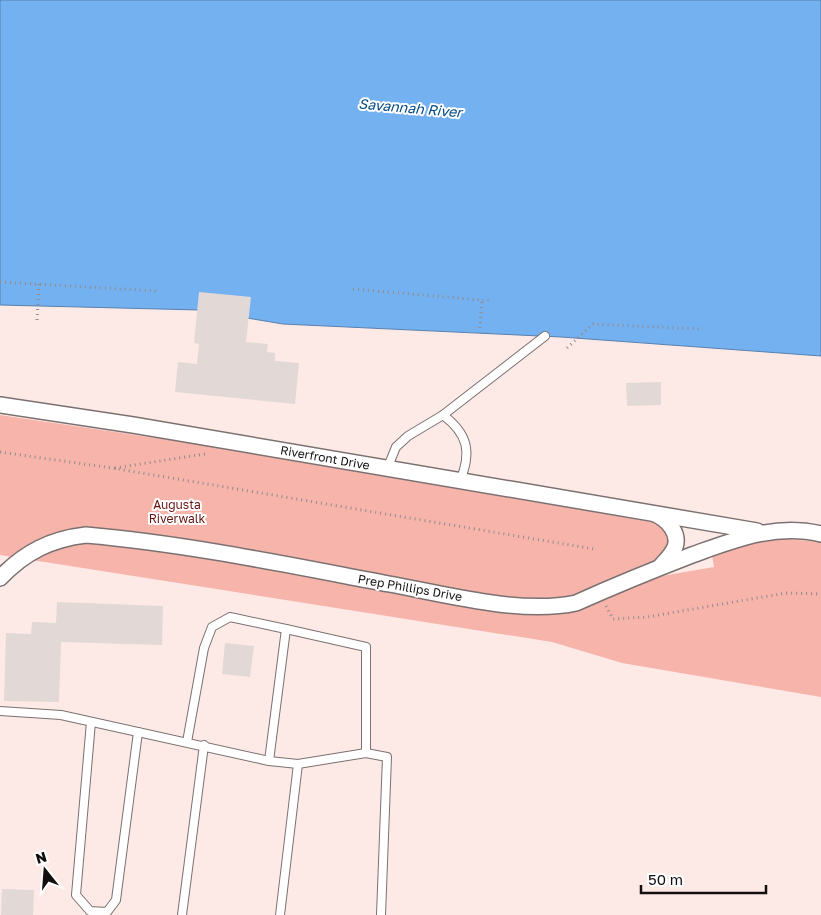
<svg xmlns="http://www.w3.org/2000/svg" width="821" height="915" viewBox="0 0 821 915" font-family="'Golos Text',sans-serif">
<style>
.built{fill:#fdeae7}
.park{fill:#f7b4ab}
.water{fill:#74b1f1;stroke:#5780ad}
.building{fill:#e2d8d6}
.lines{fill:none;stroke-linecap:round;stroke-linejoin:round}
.service-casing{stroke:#7b7170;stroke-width:10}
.minor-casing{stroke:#7b7170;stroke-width:18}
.path{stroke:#928c8b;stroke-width:3;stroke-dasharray:1 4;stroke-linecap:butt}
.service{stroke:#fff;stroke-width:8}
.minor{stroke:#fff;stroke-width:15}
.labels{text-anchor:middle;stroke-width:4;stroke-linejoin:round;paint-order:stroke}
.street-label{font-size:12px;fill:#130f0f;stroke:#fff}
.park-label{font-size:12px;fill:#661512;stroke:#fff}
.water-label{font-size:14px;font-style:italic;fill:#044a84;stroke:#fff}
</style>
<rect width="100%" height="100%" fill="#fef6f4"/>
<path class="built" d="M0,209L821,248V915H0Z"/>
<path class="park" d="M0,415L190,443L659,523C667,530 668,540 668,550L655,560L656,577L714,567L712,555L744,544L777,538L821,542V697L622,663L552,642L0,555Z"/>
<path class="water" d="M0,0H821V356L561,337L283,324L199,310L0,305Z"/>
<g class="building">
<path d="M199,292L251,297L246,342L268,344L267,352L275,353V361L299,363L295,404L175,392L178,362L197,364L199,344L194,343Z"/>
<path d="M661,382V405L627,406L626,383Z"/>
<path d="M57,602L163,606L162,645L61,642L59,702L4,701L6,633L31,634L32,622L56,623Z"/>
<path d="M225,643L254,646L250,677L222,674Z"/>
<path d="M2,889L34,890L33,915H1Z"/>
</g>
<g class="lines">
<defs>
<g id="service">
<path d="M443,415L545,336"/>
<path d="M387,469L396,447L408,436L443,415C468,434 472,452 460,481"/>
<path d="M0,711L61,715L269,761L298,764L366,753L387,757L381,915"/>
<path d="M91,722L76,895L90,911L107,912L116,900L138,732"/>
<path d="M187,742L204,648L212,627L230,617L286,629"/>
<path d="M269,761L286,629L366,647V753"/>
<path d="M182,915L204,745"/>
<path d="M280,915L298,764"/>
</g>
<g id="minor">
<path d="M0,405L133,425L757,531"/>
<path d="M655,514C667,519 680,533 675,547C672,555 665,561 660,567"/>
<path d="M0,578C25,552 51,539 86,535C188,544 288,565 389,584C444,594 521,615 576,603C614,586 653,570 692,555C734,540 775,523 821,534"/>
</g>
</defs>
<use href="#service" class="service-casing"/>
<use href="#minor" class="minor-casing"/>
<g class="path">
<path d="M0,282L156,291"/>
<path d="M353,289L492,301"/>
<path d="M37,320L39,284"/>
<path d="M480,328L482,300"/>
<path d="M567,348L593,324L701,329"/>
<path d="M0,452L112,468L594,549"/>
<path d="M115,468L205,454"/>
<path d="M606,606L613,619L647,617L786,593L821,594"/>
</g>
<use href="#service" class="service"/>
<use href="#minor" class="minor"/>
</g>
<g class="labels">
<g class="street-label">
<text transform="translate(325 458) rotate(10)" y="4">Riverfront Drive</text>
<text transform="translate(410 588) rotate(10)" y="4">Prep Phillips Drive</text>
</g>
<g class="park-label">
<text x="177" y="509">Augusta<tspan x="177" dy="14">Riverwalk</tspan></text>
</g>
<g class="water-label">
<text transform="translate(410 108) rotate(5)" y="5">Savannah River</text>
</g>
</g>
<g transform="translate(45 870) rotate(343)" stroke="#ffffff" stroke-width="4" paint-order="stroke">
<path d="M0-4L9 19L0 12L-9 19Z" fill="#130f0f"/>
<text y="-8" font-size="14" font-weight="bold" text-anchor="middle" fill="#130f0f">N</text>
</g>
<path d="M641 885v8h125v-8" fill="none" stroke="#130f0f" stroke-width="2.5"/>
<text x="648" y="885" font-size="15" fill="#130f0f" stroke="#ffffff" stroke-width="4" paint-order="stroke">50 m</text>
</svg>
